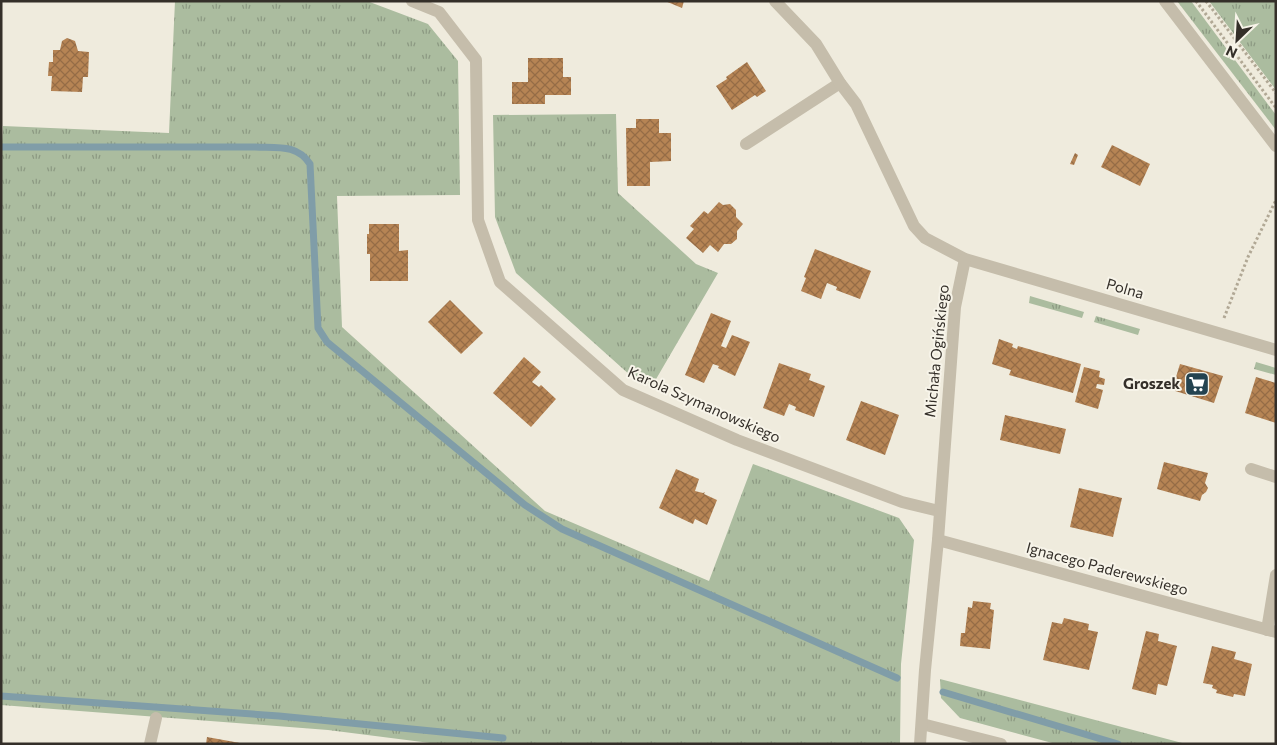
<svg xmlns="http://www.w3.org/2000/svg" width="1277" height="745" viewBox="0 0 1277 745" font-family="Commissioner,sans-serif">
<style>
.grass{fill:url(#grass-tufts)}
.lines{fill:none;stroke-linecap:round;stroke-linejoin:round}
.stream{stroke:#809da8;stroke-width:7}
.building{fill:url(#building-cross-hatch)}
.path{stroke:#b1a895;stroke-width:3;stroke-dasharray:2.5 2.5;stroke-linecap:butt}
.service{stroke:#c5bdab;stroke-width:12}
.minor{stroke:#c5bdab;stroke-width:12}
.tertiary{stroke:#c5bdab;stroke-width:12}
.labels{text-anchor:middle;stroke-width:4;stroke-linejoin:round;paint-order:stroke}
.street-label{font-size:15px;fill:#342f29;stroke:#f7f4e9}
.poi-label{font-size:15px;font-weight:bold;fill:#342f29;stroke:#f7f4e9;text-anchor:end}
</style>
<defs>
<pattern id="grass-tufts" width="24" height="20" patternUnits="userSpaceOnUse" patternTransform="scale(1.25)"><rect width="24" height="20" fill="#abbc9f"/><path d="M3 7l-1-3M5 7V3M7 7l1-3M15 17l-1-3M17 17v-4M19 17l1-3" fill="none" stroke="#8c9982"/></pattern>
<pattern id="building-cross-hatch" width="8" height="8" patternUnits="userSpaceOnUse" patternTransform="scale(1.25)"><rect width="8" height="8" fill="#b68454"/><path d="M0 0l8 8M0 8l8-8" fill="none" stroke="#956c46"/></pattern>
</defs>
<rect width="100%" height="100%" fill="#efebdd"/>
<g class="grass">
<path d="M175,1H367L428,24L458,61L460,195L337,196L342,327L545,511L709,581L753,464L899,518L914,540L901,664L900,744H438L328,730L1,705V157L3,126L169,133Z"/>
<path d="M1177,1H1191L1276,115V130Z"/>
<path d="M1209,1H1276V90Z"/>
<path d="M616,114L618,193L696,264L718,273L652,386L631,376L516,273L495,217L493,115Z"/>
<path d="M1030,296L1084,312L1082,318L1029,303Z"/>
<path d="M1096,316L1140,329L1138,335L1094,322Z"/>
<path d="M1256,362L1276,368V375L1254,369Z"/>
<path d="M940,679L1186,744H1056L960,718L941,698Z"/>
</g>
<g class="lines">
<g class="stream">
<path d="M1,147H255C277,148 297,144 310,164L318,328L327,342L525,505L562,529L897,678"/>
<path d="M943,692L1118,744"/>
<path d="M1,696L279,716L503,738"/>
</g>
</g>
<g class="building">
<path d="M665,1H684L682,8Z"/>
<path d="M67,38L75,41L78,51L89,52L88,77H83L82,92L51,91L52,76H48L49,62H53V50H60L62,41Z"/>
<path d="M528,58H563V77H571V95H545V104H512V82H528Z"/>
<path d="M747,62L766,91L757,97L755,95L732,110L716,86L727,79L726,77Z"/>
<path d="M636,119H659V133H671V161L650,162V186H627L626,128H636Z"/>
<path d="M1112,145L1150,164L1140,186L1101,167Z"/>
<path d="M1075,153L1078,155L1074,165L1070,164Z"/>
<path d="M719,202L723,205L730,204L736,210V217L743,224L737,231V239L731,244H724L718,252L710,245L703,253L686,238L694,229L690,226L704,211L708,214Z"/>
<path d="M369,224H399V251L408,250V281H370V254H367V234H369Z"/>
<path d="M815,249L871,271L860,299L836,290L837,287L827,283L821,299L801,291L806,278L804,277Z"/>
<path d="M450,300L483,333L461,354L428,322Z"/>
<path d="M711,313L731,321L721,346L726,348L732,335L750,342L735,376L718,368L719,366L713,364L704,383L685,375Z"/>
<path d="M999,339L1013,344L1012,347L1017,349L1018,346L1081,364L1073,393L1009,375L1011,370L992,364Z"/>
<path d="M524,357L541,372L532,382L539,387L541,385L556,399L531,427L493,393Z"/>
<path d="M779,363L811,374L809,380L825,386L814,417L795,410L796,407L789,404L784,416L763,408Z"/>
<path d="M1180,364L1223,376L1214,403L1172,390Z"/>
<path d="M1084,367L1100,371L1099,377L1105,379L1104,385L1097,384L1096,388L1103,390L1098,409L1075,402Z"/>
<path d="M1256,377L1276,383V423L1245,413Z"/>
<path d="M861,401L899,415L885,455L846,440Z"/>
<path d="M1005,415L1066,429L1060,454L1000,440Z"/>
<path d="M1164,462L1208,473L1205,483L1208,488L1206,492L1202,495L1200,501L1157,489Z"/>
<path d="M676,469L699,479L695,491L703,493L705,492L704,494L717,500L707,525L695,519L693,524L659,508Z"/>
<path d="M1079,488L1122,498L1113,537L1070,527Z"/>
<path d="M973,601L991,603L990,609L994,610L990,649L960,646L961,633H965L968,607L972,608Z"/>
<path d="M1064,618L1089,624L1088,630L1098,632L1089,670L1043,660L1052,622L1062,624Z"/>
<path d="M1146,631L1159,634L1158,641L1177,646L1167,686L1158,684L1156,695L1132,689Z"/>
<path d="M1212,646L1236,652L1234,659L1252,664L1245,696L1234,694L1233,697L1216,693L1217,690L1212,688L1213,685L1203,683Z"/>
<path d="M207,737L240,743V744H206Z"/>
</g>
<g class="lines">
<g class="path">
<path d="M1196,1L1276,108"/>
<path d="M1206,1L1276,93"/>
<path d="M1224,318L1248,257L1276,200"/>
</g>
<path class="service" d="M746,144L840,83"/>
<g class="minor">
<path d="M412,1L439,12L476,60L478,220L500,282L623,390L737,440L902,502L939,511"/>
<path d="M775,1L816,44L840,83L856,104L914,226L925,238L965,259L1276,350"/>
<path d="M1251,469L1276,477"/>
<path d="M938,540L1276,632"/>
<path d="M1267,630L1276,575"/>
<path d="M922,724L1001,744"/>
<path d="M150,744L156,718"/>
<path d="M920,744L925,670L938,540L955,307L965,259"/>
</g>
<path class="tertiary" d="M1165,1L1276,146"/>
</g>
<defs>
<symbol id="supermarket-square" viewBox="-11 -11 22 22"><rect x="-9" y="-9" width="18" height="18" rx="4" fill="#244350" stroke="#f7f4e9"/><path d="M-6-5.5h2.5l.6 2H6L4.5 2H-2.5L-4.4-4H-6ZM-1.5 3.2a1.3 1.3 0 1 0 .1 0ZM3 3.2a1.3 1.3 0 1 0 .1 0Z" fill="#fff"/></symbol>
</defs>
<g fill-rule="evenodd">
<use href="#supermarket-square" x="1183" y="370" width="28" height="28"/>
</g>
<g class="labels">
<g class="street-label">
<text transform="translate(1125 289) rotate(16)" y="5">Polna</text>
<text transform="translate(937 351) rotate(-84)" y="5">Michała Ogińskiego</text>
<text transform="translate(704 405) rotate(24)" y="5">Karola Szymanowskiego</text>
<text transform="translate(1107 569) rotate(15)" y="5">Ignacego Paderewskiego</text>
</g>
<g class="poi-label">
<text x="1180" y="389">Groszek</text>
</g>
</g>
<rect width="1277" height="745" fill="none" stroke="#342f29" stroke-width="5"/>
<g transform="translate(1237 40) rotate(205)" stroke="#f7f4e9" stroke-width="4" paint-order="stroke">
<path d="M0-4L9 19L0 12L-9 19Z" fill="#342f29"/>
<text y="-8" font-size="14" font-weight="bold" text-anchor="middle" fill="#342f29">N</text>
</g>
</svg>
